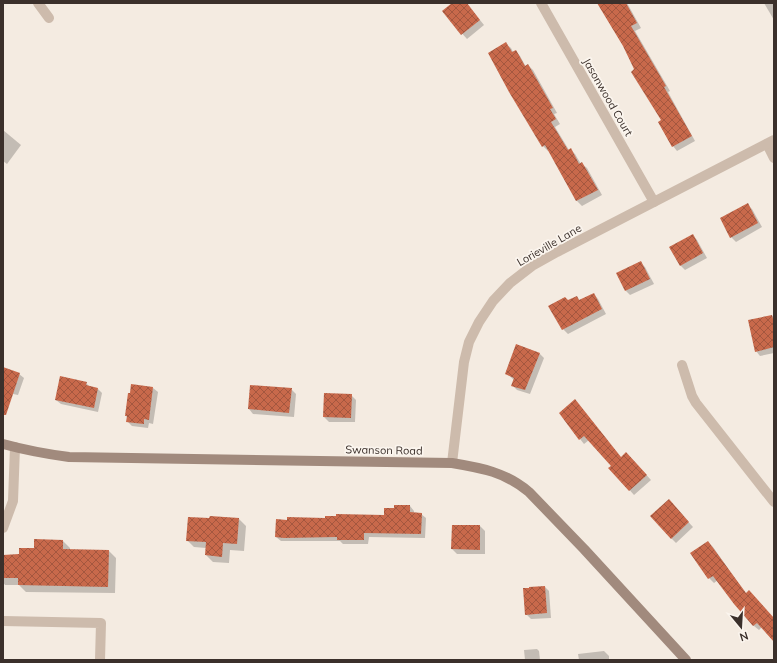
<svg xmlns="http://www.w3.org/2000/svg" width="777" height="663" viewBox="0 0 777 663" font-family="Mulish,sans-serif">
<style>
.shadow{fill:#0003}
.building{fill:url(#building-cross-hatch)}
.lines{fill:none;stroke-linecap:round;stroke-linejoin:round}
.lane{stroke:#cdbbac;stroke-width:10}
.street{stroke:#cdbbac;stroke-width:10}
.secondary{stroke:#a18a7d;stroke-width:10}
.labels{text-anchor:middle;stroke-width:3.5;stroke-linejoin:round;paint-order:stroke}
.street-label{font-size:11px;fill:#3b302b;stroke:#fbf5ee}
</style>
<defs>
<pattern id="building-cross-hatch" width="8" height="8" patternUnits="userSpaceOnUse"><rect width="8" height="8" fill="#c8694b"/><path d="M0 0l8 8M0 8l8-8" fill="none" stroke="#a4573f"/></pattern>
</defs>
<rect width="100%" height="100%" fill="#f4ebe1"/>
<g class="shadow">
<path d="M454,3H466L484,25L467,39L443,12Z"/>
<path d="M607,3H627L641,28L635,31L670,91L668,92L695,141L677,151L673,146L662,120L636,69Z"/>
<path d="M764,3H774V20Z"/>
<path d="M506,44L511,48L513,52L516,51L520,56L526,67L528,65L533,70L557,113L554,114L560,124L555,127L569,150L570,149L575,154L581,164H582L587,168L602,195L582,206L577,201L549,150L548,151L543,146L510,91Z"/>
<path d="M3,130L21,145L7,164L3,161Z"/>
<path d="M747,204L752,209L762,227L736,242L731,237Z"/>
<path d="M693,235L697,240L707,258L685,270L680,265Z"/>
<path d="M641,263L645,267L654,284L630,295L626,291Z"/>
<path d="M594,294L598,299L606,314L568,334L563,329L568,301L577,297L580,301Z"/>
<path d="M772,316L774,318V353L760,356L756,351Z"/>
<path d="M539,353L544,358L530,394L517,390L513,386L514,380L506,373Z"/>
<path d="M3,368L19,374L24,378L18,395L8,393L3,394Z"/>
<path d="M86,383L90,387L98,389L102,393L98,412L61,404L56,400Z"/>
<path d="M153,388L158,392L153,424L149,423L148,428L132,426L127,421L128,418L126,416Z"/>
<path d="M291,389L296,394L294,417L253,414L249,409Z"/>
<path d="M325,395H351L356,400L355,422H329L324,417Z"/>
<path d="M560,413L621,458H631L651,480L634,495L610,468L613,466L589,440L584,444L580,439Z"/>
<path d="M673,505L693,527L676,543L671,538Z"/>
<path d="M410,506L414,511V514H421L426,518L425,538L369,537L368,544H343L340,541H281L276,537L326,519L385,516L395,509Z"/>
<path d="M239,519L246,526L244,551L230,550L229,563L213,562L206,555V548L194,547L187,540Z"/>
<path d="M453,526H480L485,531V554H457L452,549Z"/>
<path d="M63,541L70,548V550L109,551L116,558L115,593L26,592L19,585H5L3,582V556L20,555L35,549Z"/>
<path d="M708,542L713,547L746,594L774,619V640L762,627L759,630L754,626L735,604L718,580L714,583L709,578Z"/>
<path d="M545,587L549,591L551,618L531,619L526,614Z"/>
<path d="M537,649L539,651L540,660H525L524,650Z"/>
<path d="M604,651L609,656V660H579L578,654Z"/>
</g>
<g class="building">
<path d="M452,3H467L480,20L461,35L442,11Z"/>
<path d="M597,3H626L637,23L631,26L666,86L664,87L692,136L672,147L658,122L661,120L631,72L634,69L623,46Z"/>
<path d="M506,42L512,52L516,50L525,66L528,64L553,108L550,109L556,119L551,122L568,150L571,148L579,164L582,162L598,190L576,201L545,145L542,147L509,92L488,53Z"/>
<path d="M748,203L758,223L730,238L720,218Z"/>
<path d="M693,234L703,253L680,266L669,247Z"/>
<path d="M641,261L650,279L625,291L616,273Z"/>
<path d="M594,293L602,309L562,330L548,306L565,297L568,300L577,296L579,300Z"/>
<path d="M772,315L774,323V347L755,352L748,320Z"/>
<path d="M516,344L540,353L525,390L511,386L514,378L505,374Z"/>
<path d="M3,367L20,373L6,415H3Z"/>
<path d="M60,376L87,382L86,385L98,388L94,408L55,400Z"/>
<path d="M131,384L153,387L149,420L144,419V424L126,422L127,416H125L128,393H130Z"/>
<path d="M250,385L292,388L289,413L248,409Z"/>
<path d="M324,393L352,394L351,418L323,417Z"/>
<path d="M575,399L621,457L626,452L647,475L629,491L608,468L611,466L584,436L579,440L559,413Z"/>
<path d="M669,499L689,522L671,539L650,516Z"/>
<path d="M394,505H410V512L422,513L421,534L364,533V540H337V537L284,538L275,537L276,519L287,520V517L325,518V516H336V514L384,515V508H394Z"/>
<path d="M210,516L239,518L237,544L223,543L222,557L205,555L206,542L186,541L188,517L209,518Z"/>
<path d="M452,525H480V550L451,549Z"/>
<path d="M34,539L63,540V549L109,550L108,587L18,585V578H3V555L19,554V548H34Z"/>
<path d="M708,541L746,593L749,590L774,618V642L757,623L753,626L734,604L713,576L708,579L690,553Z"/>
<path d="M545,586L547,613L525,615L523,588H529V587Z"/>
</g>
<g class="lines">
<g class="lane">
<path d="M682,365L692,396L696,403L774,502"/>
<path d="M3,528L13,501L15,447"/>
<path d="M3,621L101,623L100,660"/>
</g>
<g class="street">
<path d="M38,3L49,18"/>
<path d="M541,3L654,202"/>
<path d="M767,144L774,158"/>
<path d="M452,463L464,362L469,342L479,322L493,301L510,283L532,266L557,252L774,140"/>
</g>
<path class="secondary" d="M3,444C25,450 46,454 69,457L452,463C482,468 505,472 529,492L584,549L686,660"/>
</g>
<g class="labels">
<g class="street-label">
<text transform="translate(608 97) rotate(60)" y="4">Jasonwood Court</text>
<text transform="translate(549 245) rotate(-30)" y="4">Lorieville Lane</text>
<text transform="translate(384 450) rotate(1)" y="4">Swanson Road</text>
</g>
</g>
<rect width="777" height="663" fill="none" stroke="#3b302b" stroke-width="8"/>
<g transform="translate(741 627) rotate(162)" stroke="#fbf5ee" stroke-width="3" paint-order="stroke">
<path d="M0-3L7 15L0 10L-7 15Z" fill="#3b302b"/>
<text y="-6" font-size="11" font-weight="bold" text-anchor="middle" fill="#3b302b">N</text>
</g>
</svg>
